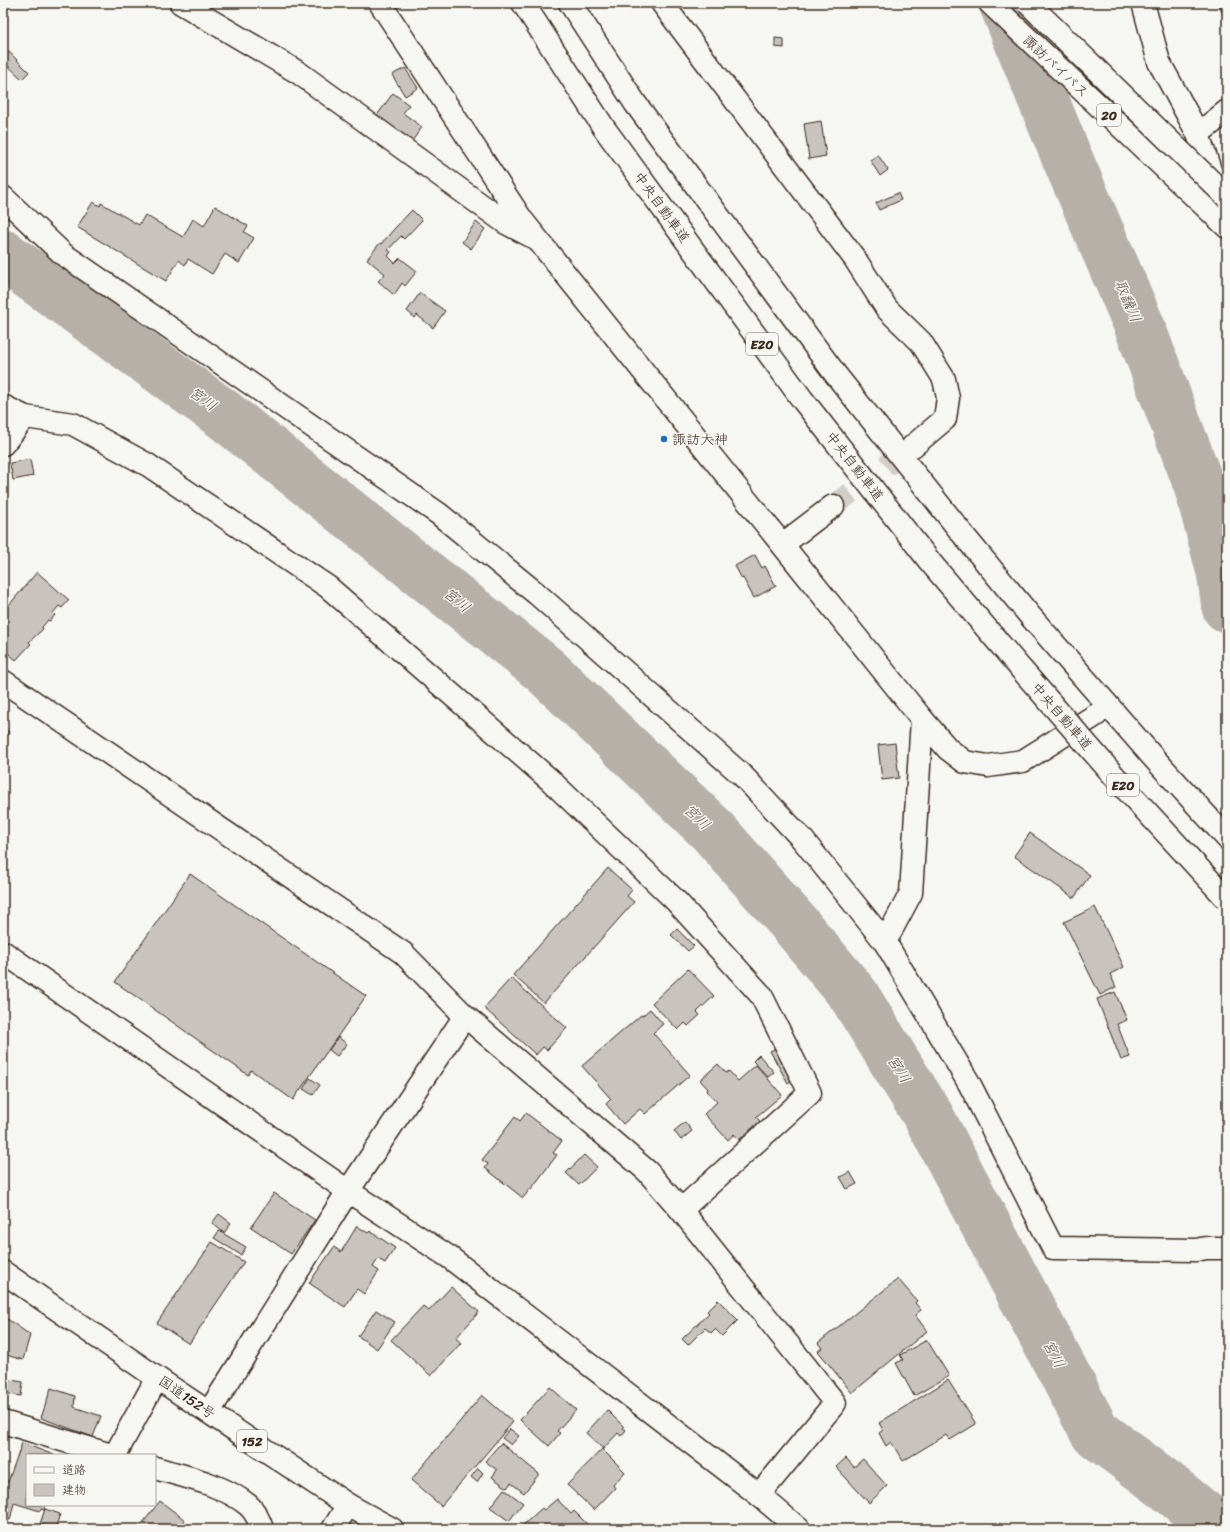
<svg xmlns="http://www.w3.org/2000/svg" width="1230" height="1532" viewBox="0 0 1230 1532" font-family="Sriracha,'Klee One',sans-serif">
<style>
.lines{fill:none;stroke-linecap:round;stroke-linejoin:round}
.river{stroke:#b6b0a9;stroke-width:51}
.building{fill:#c8c3be;stroke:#3b2a1e}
.minor-tunnel{stroke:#d1cdc8;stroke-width:22;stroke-dasharray:22 11;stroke-linecap:butt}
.minor-casing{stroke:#3b2a1e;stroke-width:25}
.major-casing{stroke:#3b2a1e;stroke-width:25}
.highway-casing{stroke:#3b2a1e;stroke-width:25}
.minor{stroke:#f6f6f2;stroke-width:22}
.major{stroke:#f6f6f2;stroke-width:22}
.highway{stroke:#f6f6f2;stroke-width:22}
.highway-bridge-casing{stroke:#3b2a1e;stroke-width:25;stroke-linecap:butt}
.highway-bridge{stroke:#f6f6f2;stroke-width:22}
.poi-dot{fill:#1f6fb2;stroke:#f6f6f2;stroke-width:1.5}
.labels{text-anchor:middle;stroke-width:3;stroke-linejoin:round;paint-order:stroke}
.shield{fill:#f6f6f2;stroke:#73675e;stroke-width:1}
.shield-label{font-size:13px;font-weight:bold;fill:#3b2a1e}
.street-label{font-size:14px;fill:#3b2a1e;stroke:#f6f6f2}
.poi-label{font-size:14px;fill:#3b2a1e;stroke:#f6f6f2;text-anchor:start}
.water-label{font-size:15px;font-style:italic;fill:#605248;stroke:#f6f6f2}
</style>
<rect width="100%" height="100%" fill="#f6f6f2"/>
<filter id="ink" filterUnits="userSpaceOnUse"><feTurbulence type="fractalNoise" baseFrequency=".025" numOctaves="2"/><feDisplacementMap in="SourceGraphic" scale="8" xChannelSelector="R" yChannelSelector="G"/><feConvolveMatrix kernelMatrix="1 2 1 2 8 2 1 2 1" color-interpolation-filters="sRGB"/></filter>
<g filter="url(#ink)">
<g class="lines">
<g class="river">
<path d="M1004,3L1065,153L1139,325L1199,485L1222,572L1227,607"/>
<path d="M3,255L223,414L545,670L711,829L792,921L853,994L929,1117L1095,1432L1167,1486L1220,1529"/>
</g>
</g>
<g class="building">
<path d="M735,3H746L736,6Z"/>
<path d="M1218,3H1227V24Z"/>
<path d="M775,38L784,39V48L775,47Z"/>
<path d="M9,52L29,72L22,79L3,61V57Z"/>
<path d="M405,68L418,88L405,96L392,75Z"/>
<path d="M393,93L409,105L403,113L422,127L408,147L373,121Z"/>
<path d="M821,121L826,156L809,159L804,124Z"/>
<path d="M878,155L888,170L880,176L870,160Z"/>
<path d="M898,193L901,200L879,210L876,203Z"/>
<path d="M93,202L100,206L101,203L139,225L145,215L183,237L193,219L204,226L215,206L248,226L244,232L254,238L239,263L225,254L212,274L188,259L185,265L179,260L166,281L77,227Z"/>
<path d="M412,210L422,220L404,239L401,236L388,250L391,252L388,256L395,263L400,258L417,271L405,286L402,283L394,295L378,281L385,274L367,259L380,243L381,244L395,228Z"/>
<path d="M476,222L485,229L471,249L462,242Z"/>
<path d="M420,293L445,311L433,328L417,315L415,318L407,311Z"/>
<path d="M30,459L33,476L13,480L10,463Z"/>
<path d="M755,555L762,568L765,566L776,586L754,598L743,578L742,579L735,566Z"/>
<path d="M37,572L69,600L62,608L59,606L53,613L55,615L50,621L48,620L42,627L43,629L29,642L31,644L16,660L3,649V612Z"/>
<path d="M3,727L9,732L3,741Z"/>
<path d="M895,743L899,778L882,780L878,745Z"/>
<path d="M1030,833L1090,875L1074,898L1014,856Z"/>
<path d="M608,868L632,890L627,896L634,902L544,1003L513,975Z"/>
<path d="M190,874L366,996L293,1100L251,1070L248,1075L115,982Z"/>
<path d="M1095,907L1124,967L1110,974L1116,987L1100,995L1064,922Z"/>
<path d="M677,929L694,946L688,951L671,935Z"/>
<path d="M688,969L714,996L697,1012L700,1015L688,1026L685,1023L678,1030L652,1003Z"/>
<path d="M511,978L567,1028L547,1050L543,1047L536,1055L484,1008Z"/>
<path d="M1115,992L1127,1020L1117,1024L1130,1057L1121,1060L1097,999Z"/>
<path d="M650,1009L663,1024L653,1033L690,1075L645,1114L640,1109L623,1124L606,1104L611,1099L582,1066L641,1015L642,1016Z"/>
<path d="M338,1037L347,1044L337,1056L329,1050Z"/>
<path d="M776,1048L793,1079L788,1083L770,1051Z"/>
<path d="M759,1055L774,1072L768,1077L753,1061Z"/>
<path d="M718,1064L726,1073L729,1071L738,1081L756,1065L782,1095L756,1117L760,1121L739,1140L734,1134L728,1140L704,1114L717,1102L707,1091L708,1089L700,1080Z"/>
<path d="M310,1078L320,1085L313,1095L303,1089Z"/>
<path d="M526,1113L562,1141L553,1153L557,1155L531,1189H530L523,1198L485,1168L488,1164L482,1160L515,1117L520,1121Z"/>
<path d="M685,1122L692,1131L681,1140L674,1131Z"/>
<path d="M584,1155L597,1167L579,1185L566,1173Z"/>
<path d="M850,1172L857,1184L847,1189L840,1177Z"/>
<path d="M274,1193L315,1220L291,1254L251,1227Z"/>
<path d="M219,1214L231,1223L224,1233L212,1223Z"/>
<path d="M357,1226L368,1233L370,1231L395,1248L385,1263L378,1259L373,1267L379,1271L364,1294L357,1289L345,1307L309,1283L334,1247L341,1252Z"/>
<path d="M219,1231L246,1247L241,1255L214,1238Z"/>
<path d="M212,1242L244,1262L189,1344L157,1323Z"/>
<path d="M898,1279L917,1301L915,1303L921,1310L915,1315L927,1331L852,1393L818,1351L822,1348L818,1343Z"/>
<path d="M451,1287L479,1312L456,1338L461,1343L431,1376L391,1340L423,1306L429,1311Z"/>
<path d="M718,1300L738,1320L722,1336L715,1329L711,1333L705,1328L688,1345L682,1339L709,1313L707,1311Z"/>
<path d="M376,1310L395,1322L377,1349L358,1336Z"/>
<path d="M3,1316L30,1335L23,1360L3,1354Z"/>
<path d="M927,1340L949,1376L914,1396L896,1363L903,1360L900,1355Z"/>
<path d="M4,1379L23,1382L21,1396L3,1393Z"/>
<path d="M948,1380L976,1424L950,1440L946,1435L903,1461L891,1442L886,1446L879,1433L883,1430L879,1423Z"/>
<path d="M550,1387L576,1410L557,1431L560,1433L549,1446L520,1420Z"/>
<path d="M51,1388L75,1396L74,1407L101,1416L93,1437L41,1418Z"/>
<path d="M482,1395L513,1422L441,1506L411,1480Z"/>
<path d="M607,1410L624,1427L623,1428L626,1430L621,1436L618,1433L603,1449L586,1433Z"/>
<path d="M510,1429L519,1436L511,1445L502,1438Z"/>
<path d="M22,1443L54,1455H27V1505H45L44,1510L41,1509L40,1511L14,1503L10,1520L3,1517V1480L8,1482Z"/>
<path d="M501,1443L539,1474L524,1493L511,1483L507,1488L492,1477L497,1470L485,1461Z"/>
<path d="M602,1449L625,1472L613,1485L615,1488L594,1510L567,1485Z"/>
<path d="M846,1458L854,1467L863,1459L887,1486L869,1503L836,1467Z"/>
<path d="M478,1468L483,1473L477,1482L471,1477Z"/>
<path d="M504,1489L523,1503L509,1521L490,1507Z"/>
<path d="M557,1499L571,1514L574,1511L592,1529H523L521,1527L542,1508L544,1510Z"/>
<path d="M160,1501L185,1520L179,1529H138Z"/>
<path d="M45,1509L60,1514L55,1529L40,1524Z"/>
</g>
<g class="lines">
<path class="minor-tunnel" d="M833,506L913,446"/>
<defs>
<g id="minor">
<path d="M181,3L299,73L506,223L531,236"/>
<path d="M380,3L522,220L922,719L948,749L965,762L988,766L1023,761L1096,715"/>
<path d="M662,3L855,259L887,309L921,342L944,379L948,398L945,419L913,446"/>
<path d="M1143,3L1159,62L1198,134L1227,221"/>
<path d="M1198,134L1227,111"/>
<path d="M3,197L63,254L439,514L537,594L743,776L803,840L885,942L969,1083L1053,1248L1196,1250L1206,1248H1227"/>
<path d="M3,406L25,417L73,424L148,465L328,587L550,780L676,901L761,995L810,1093L681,1210"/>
<path d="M3,444L25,417"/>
<path d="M783,544L833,506"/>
<path d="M3,681L403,953L465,1016L647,1171L681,1210L835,1403L759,1495"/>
<path d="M885,942L911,893L922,719"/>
<path d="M3,952L348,1191L449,1257L759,1495L799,1529"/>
<path d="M209,1412L348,1191L465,1016"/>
<path d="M3,1422L111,1455"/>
<path d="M115,1455L157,1378"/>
<path d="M155,1468C186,1477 222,1484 248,1505C254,1510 260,1521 262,1529"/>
</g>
<path id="major" d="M348,1505L392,1529"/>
<g id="highway">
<path d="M523,3L604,128L802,399L931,563L1021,669"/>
<path d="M570,3L635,103L836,375L965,537L1031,617L1152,756L1227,838"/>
<path d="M990,3L1227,227"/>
<path d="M3,1272L157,1378L348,1505L333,1529"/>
</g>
</defs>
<use href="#minor" class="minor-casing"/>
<use href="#major" class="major-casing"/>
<use href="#highway" class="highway-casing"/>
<use href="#minor" class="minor"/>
<use href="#major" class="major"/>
<use href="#highway" class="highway"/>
<defs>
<g id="highway-bridge">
<path d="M1028,3L1227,197"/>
<path d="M1021,669L1123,786L1227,899"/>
</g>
</defs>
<use href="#highway-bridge" class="highway-bridge-casing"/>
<use href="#highway-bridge" class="highway-bridge"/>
</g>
</g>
<circle class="poi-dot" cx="664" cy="439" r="4"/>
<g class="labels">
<g class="shield">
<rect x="1097" y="104" width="24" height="22" rx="3"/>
<rect x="746" y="333" width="32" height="22" rx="3"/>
<rect x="1107" y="774" width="32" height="22" rx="3"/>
<rect x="237" y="1430" width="30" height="22" rx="3"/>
</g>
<g class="shield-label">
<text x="1109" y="120">20</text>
<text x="762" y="349">E20</text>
<text x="1123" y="790">E20</text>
<text x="252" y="1446">152</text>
</g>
<g class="street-label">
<text transform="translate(1056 66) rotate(43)" y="5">諏訪バイパス</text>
<text transform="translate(662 207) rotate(54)" y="5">中央自動車道</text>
<text transform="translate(855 466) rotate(52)" y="5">中央自動車道</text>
<text transform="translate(1062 716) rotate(49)" y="5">中央自動車道</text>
<text transform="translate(187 1397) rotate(34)" y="5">国道152号</text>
</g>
<g class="poi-label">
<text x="672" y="444">諏訪大神</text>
</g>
<g class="water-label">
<text transform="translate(1128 301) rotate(67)" y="5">取飜川</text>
<text transform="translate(203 399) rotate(36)" y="5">宮川</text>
<text transform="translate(457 600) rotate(39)" y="5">宮川</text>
<text transform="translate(697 817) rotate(44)" y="5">宮川</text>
<text transform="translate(899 1069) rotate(58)" y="5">宮川</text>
<text transform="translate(1054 1354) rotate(62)" y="5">宮川</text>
</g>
</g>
<rect width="1230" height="1532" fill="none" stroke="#f6f6f2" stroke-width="16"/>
<rect x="8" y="8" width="1214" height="1516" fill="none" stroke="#3b2a1e" stroke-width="1.5" filter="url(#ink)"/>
<rect x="26" y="1454" width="130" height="52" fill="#f6f6f2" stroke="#aba49d"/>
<rect x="34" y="1467" width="20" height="6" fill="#f6f6f2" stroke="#aba49d"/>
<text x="62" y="1474" font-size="12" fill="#3b2a1e">道路</text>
<rect x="34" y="1484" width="20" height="12" fill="#c8c3be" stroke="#aba49d"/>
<text x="62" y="1494" font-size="12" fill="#3b2a1e">建物</text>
</svg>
